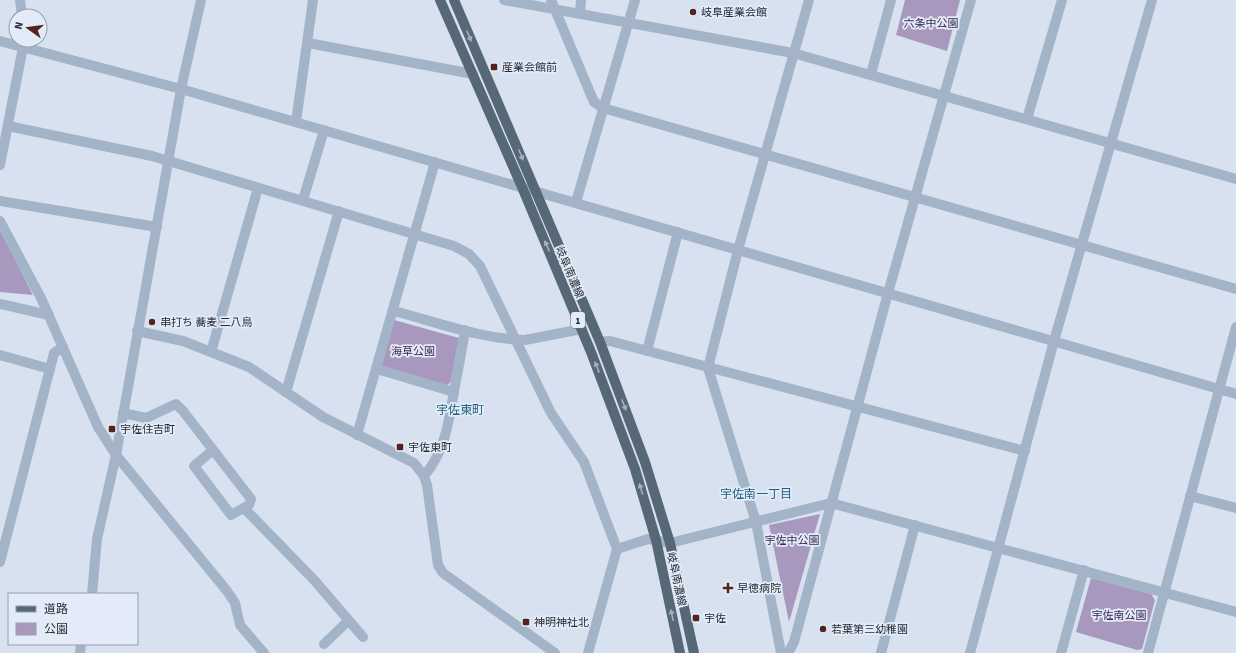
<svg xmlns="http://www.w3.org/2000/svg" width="1236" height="653" viewBox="0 0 1236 653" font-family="'Source Sans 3','Noto Sans JP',sans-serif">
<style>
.green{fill:#a898be}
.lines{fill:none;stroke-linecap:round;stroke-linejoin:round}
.minor{stroke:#a4b4c8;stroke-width:10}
.major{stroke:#566875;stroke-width:10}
.oneway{fill:#a4b0bd}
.poi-dot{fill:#53241c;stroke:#e3ebf8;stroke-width:1.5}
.labels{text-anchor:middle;stroke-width:3.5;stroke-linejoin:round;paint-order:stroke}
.shield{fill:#e3ebf8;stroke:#5e676e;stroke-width:1}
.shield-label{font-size:10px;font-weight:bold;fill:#252e33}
.poi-label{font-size:11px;fill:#252e33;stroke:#e3ebf8;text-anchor:start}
.park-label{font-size:11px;fill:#3b2a51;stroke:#e3ebf8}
.street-label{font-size:11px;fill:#252e33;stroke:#e3ebf8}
.neighbourhood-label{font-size:12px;fill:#206280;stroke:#e3ebf8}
</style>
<rect width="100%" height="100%" fill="#d7e1f0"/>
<g class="green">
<path d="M905,0H960L947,51L896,35Z"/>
<path d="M0,229L33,295L0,292Z"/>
<path d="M394,320L459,338L451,381L447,386L381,368Z"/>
<path d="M820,514L789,622L769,525Z"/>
<path d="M1091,578L1151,594L1155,600L1142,649L1137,650L1076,632Z"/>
</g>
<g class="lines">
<g class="minor">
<path d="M20,0L22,16"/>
<path d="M504,0L793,53L1236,179"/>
<path d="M551,0L594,102L603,108L1236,289"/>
<path d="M580,14L581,0"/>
<path d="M0,41L181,89L1236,394"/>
<path d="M308,43L473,74"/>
<path d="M871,74L891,0"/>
<path d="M1027,119L1062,0"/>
<path d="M296,122L313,0"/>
<path d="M8,126L152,156L454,246L469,254L480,266L551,413L584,462L617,549L588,653"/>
<path d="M0,165L24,42"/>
<path d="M303,200L324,130"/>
<path d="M0,201L157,227"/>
<path d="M576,202L635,0"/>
<path d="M0,221L41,298L98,427L116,455L227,591L235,603L240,625L264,653"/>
<path d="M0,304L49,315"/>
<path d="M394,311C436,322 481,339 525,340L582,329"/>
<path d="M137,331L183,341L249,367L323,417L414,463L424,476L427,485L438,565L443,573L555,653"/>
<path d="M600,342L610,341L1025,451"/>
<path d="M647,351L678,232"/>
<path d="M211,352L258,188"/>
<path d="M0,355L50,369"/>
<path d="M377,369L454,392"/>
<path d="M286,392L339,211"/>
<path d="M123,413L146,418L176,404L183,411L251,499L249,505L231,515L194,466L213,450"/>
<path d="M357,435L435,162"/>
<path d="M424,476C445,452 449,421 454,391C458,370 462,350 465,330"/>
<path d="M1190,496L1236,508"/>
<path d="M244,508L315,581L363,637"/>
<path d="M617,549L648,539L670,543L831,503L1236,612"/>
<path d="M0,562L54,353L63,347"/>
<path d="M92,594L97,539L116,455L181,89L201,0"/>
<path d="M324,644L348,621"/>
<path d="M80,653L81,644"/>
<path d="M781,653L756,522L708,368L738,250L809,0"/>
<path d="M788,653L794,642L888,293L971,0"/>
<path d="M881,653L915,525"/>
<path d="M970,653L1054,341L1152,0"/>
<path d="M1061,653L1084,570"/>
<path d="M1148,653L1236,327"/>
</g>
<g class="major">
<path d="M440,0L522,187L591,352L635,469L656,540L680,653"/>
<path d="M454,0L600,342L645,462L670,543L694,653"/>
</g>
</g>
<defs><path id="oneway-solid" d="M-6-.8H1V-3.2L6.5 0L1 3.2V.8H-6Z"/></defs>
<g class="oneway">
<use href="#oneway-solid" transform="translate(469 36) rotate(67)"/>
<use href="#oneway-solid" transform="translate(521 155) rotate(67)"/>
<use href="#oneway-solid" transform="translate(547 246) rotate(-113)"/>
<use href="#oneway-solid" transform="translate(597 367) rotate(-111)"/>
<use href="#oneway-solid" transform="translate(624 405) rotate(69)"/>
<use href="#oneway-solid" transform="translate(641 489) rotate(-107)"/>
<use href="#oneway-solid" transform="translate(672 615) rotate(-102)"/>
</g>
<g class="poi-dot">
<circle cx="693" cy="12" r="4"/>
<rect x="490" y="63" width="8" height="8" rx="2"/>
<circle cx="152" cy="322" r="4"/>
<rect x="108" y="425" width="8" height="8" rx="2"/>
<rect x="396" y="443" width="8" height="8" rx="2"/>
<path d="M726 582h4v4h4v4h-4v4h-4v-4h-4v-4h4z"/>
<rect x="692" y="614" width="8" height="8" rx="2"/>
<rect x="522" y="618" width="8" height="8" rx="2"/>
<circle cx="823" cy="629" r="4"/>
</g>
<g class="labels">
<rect class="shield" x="571" y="312" width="14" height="16" rx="3"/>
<g class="shield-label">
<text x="578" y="324">1</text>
</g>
<g class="poi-label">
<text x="701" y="16">岐阜産業会館</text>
<text x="502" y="71">産業会館前</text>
<text x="160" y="326">串打ち 蕎麦 二八鳥</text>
<text x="120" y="433">宇佐住吉町</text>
<text x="408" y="451">宇佐東町</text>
<text x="737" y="592">早徳病院</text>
<text x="704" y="622">宇佐</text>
<text x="534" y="626">神明神社北</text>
<text x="831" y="633">若葉第三幼稚園</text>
</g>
<g class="park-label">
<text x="931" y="27">六条中公園</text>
<text x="413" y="355">海草公園</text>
<text x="792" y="544">宇佐中公園</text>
<text x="1119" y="619">宇佐南公園</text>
</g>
<g class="street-label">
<text transform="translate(570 272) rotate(67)" y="4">岐阜南濃線</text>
<text transform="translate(677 579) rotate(78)" y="4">岐阜南濃線</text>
</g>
<g class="neighbourhood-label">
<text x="460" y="414">宇佐東町</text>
<text x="756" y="498">宇佐南一丁目</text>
</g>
</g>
<rect x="8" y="593" width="130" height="52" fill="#e3ebf8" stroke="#979fa9"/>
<rect x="16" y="606" width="20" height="6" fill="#566875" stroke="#979fa9"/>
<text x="44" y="613" font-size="12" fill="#252e33">道路</text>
<rect x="16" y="623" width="20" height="12" fill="#a898be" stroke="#979fa9"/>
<text x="44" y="633" font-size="12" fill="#252e33">公園</text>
<g transform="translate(28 28) rotate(284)"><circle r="19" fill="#e3ebf8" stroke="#979fa9"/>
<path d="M0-3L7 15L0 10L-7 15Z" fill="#53241c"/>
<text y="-6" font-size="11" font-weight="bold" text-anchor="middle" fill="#252e33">N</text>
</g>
</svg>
